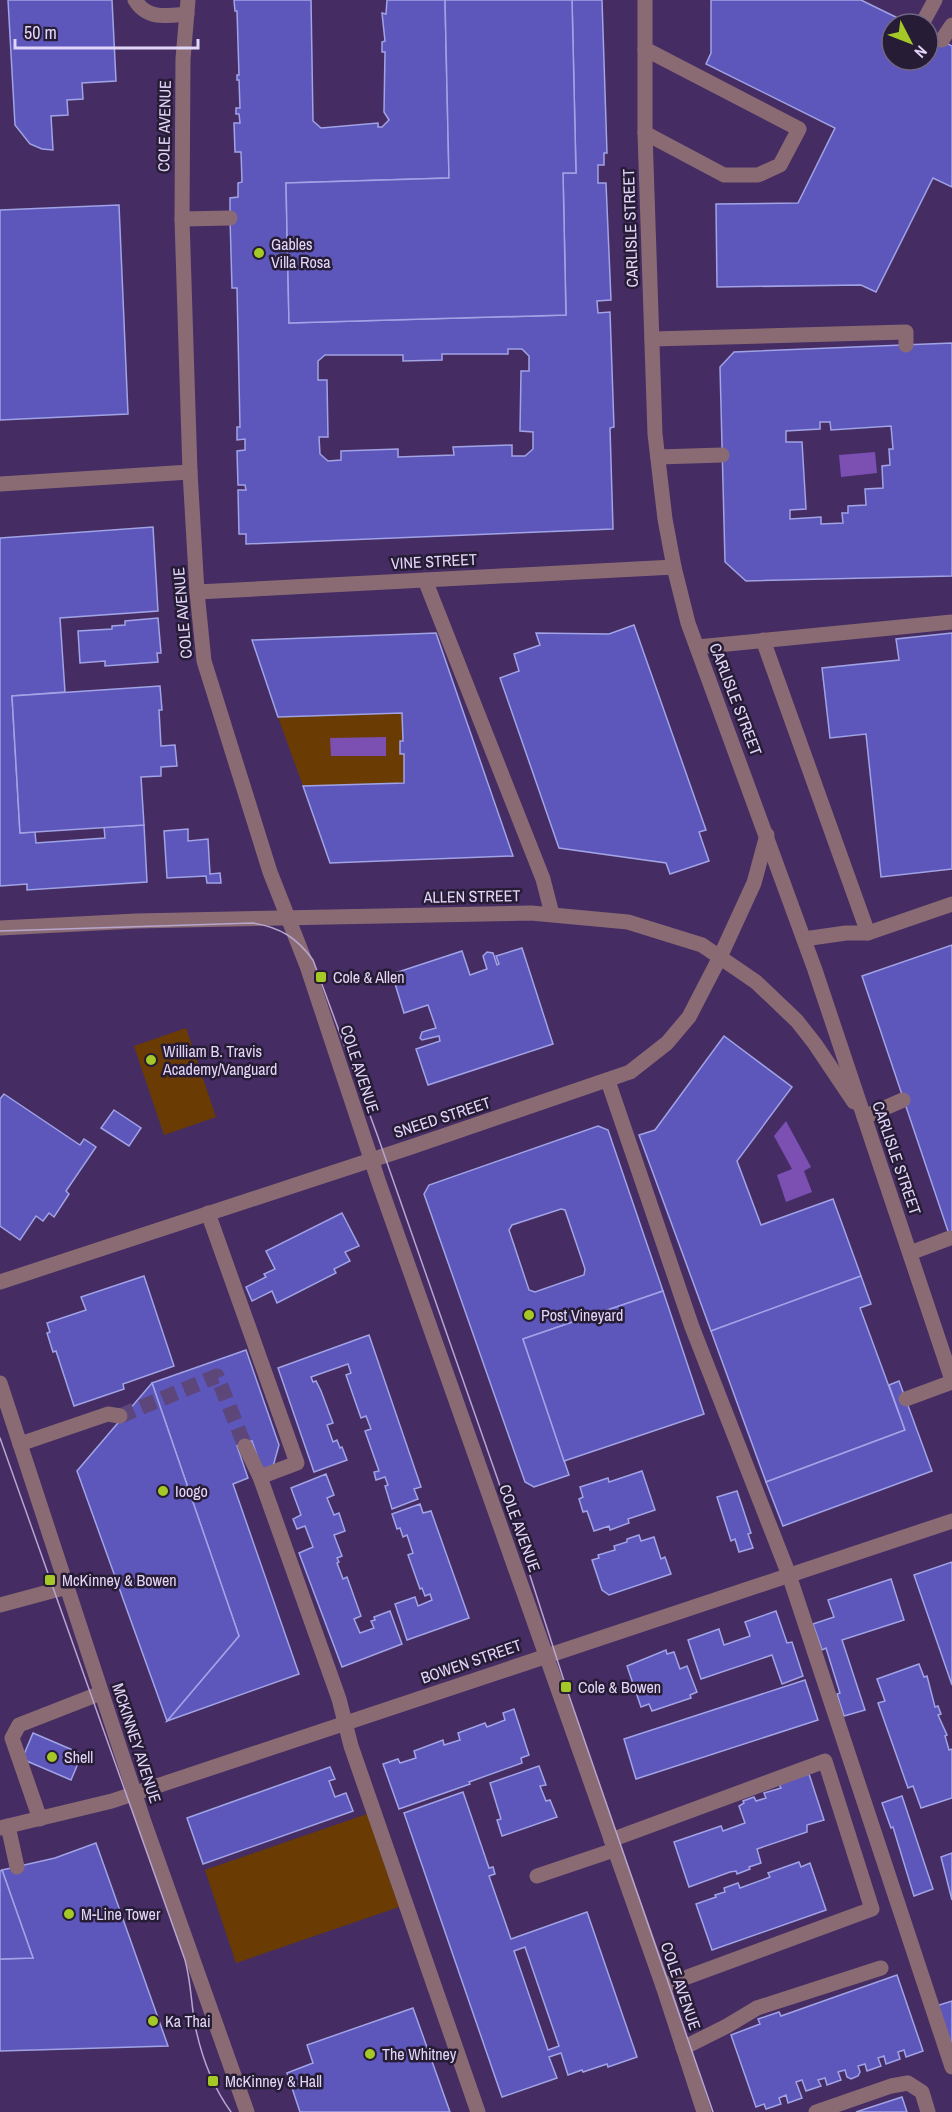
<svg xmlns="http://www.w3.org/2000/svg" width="952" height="2112" viewBox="0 0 952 2112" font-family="'Archivo Narrow',sans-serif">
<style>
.green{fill:#6a3b02}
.water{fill:#7c4fb3}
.building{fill:#5d57bc;stroke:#a1a3e5;stroke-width:1.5;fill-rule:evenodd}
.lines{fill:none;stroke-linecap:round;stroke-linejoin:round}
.minor-tunnel{stroke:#5d467a;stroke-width:15;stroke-dasharray:15 8;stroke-linecap:butt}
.minor{stroke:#8b6b73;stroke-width:15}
.tram{stroke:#b6a6ce;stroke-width:1.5}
.poi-dot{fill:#a4c825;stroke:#271c35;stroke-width:2}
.labels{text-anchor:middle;stroke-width:5;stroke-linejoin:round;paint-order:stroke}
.street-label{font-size:16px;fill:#e2d6f8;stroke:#271c35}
.poi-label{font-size:16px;fill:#e2d6f8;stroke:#271c35;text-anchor:start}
</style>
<rect width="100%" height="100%" fill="#452d64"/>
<g class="green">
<path d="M402,713L403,741L400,742V754H404V783L303,786L278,717Z"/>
<path d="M186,1028L216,1117L164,1135L134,1046Z"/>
<path d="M367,1814L399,1907L236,1963L205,1870Z"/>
</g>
<g class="water">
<path d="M875,452L877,473L841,477L839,455Z"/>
<path d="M386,737V756H331L330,738Z"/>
<path d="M786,1121L811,1167L804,1171L812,1192L786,1202L777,1175L792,1169L774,1136Z"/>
</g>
<g class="building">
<path d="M8,0H112L116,81L82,83L83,99L67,100L68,115L51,116L53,150L42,149L30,144L15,125Z"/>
<path d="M234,0H311L313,121L321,128L378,123V127H382L389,120L384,112L385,52H382V42L385,41L382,13L386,14L387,0H445L449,178L286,183L289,323L566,315L563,173H576L572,0H602L607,153H604V165H598V183H606L611,300L597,301L598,313L610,312L614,427L610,428L613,529L246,544V534H239L238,490H246L245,485H238L237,451L245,450V439L237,440V427H240L237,288H232L230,218V198L238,197V183L242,182L241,152H235L234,123H240L239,114H236V108H240L239,80H237V75H239L237,11H235ZM508,349H522L529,356V371H521L520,431L533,432V449L525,456H512V445L453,447L454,455L398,457V449L341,451V460L328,461L320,454L319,437H328L327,380H318V361L325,355H403V361L442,360V354H508Z"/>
<path d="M445,0H572L576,173H563L566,315L289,323L286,183L449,178Z"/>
<path d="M711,0H861L910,24H892V60H928V33L952,46V187L933,178L876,292L861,285L717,287L716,204L798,203L835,128L706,64L711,53Z"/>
<path d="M119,205L128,414L0,420V210Z"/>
<path d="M952,343V576L746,581L725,562L720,367L734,352ZM820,422H830L831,430L891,426L893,449H889L890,465L882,466L883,488L865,489L866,505L848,506V513H842L843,523L821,524V517L790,519V510L806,509L802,442H786V431L820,429Z"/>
<path d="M153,527L158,611L60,618L65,692L12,696L20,833L35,832L36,843L105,838L104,827L144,825L147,882L27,890V884L0,886V538Z"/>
<path d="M158,618L161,653H157L158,662L105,666V661L80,663L78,631L112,629V626L125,625V621Z"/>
<path d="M634,625L706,830L699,832L709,861L670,874L666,863L559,848L500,678L519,671L514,654L540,645L536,633L609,634Z"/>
<path d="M436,633L513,856L330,863L303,786L404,783V754H400V741H403L402,713L278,717L252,640Z"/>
<path d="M952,633V869L881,877L866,734L830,738L822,668L899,660L896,639Z"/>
<path d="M160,686L162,710H159L161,746L175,745L177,766L161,767V776L141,777L144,825L20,833L12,696Z"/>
<path d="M188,829V841L208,839L210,874L220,873L221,883H207L206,876L167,878L164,831Z"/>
<path d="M952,945V1243L862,976Z"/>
<path d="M522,948L553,1044L428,1085L416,1049L440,1041L439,1036L422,1040L420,1038L422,1032L436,1028L428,1005L404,1013L392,974L462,951L470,975L487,969L483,956L487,952L493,953L497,965L499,964L496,956Z"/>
<path d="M724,1036L792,1087L737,1161L761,1225L833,1199L861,1276L711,1331L639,1135L655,1130Z"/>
<path d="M4,1094L80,1145L84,1139L96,1147L66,1191L69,1194L54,1217L49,1213L43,1221L36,1216L20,1240L0,1226V1099Z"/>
<path d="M114,1110L141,1128L129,1146L101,1128Z"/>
<path d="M598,1126L608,1130L663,1291L523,1339L569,1475L534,1487L525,1482L424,1194L429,1185ZM561,1209L565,1210L585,1269L584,1275L535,1292L529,1290L509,1230L512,1225Z"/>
<path d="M342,1213L359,1246L345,1252L350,1261L334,1269L336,1273L277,1303L272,1291L252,1301L246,1287L266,1277L264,1274L275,1269L266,1251Z"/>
<path d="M144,1276L174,1366L123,1384L124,1389L74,1406L56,1351L53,1352L47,1333L50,1332L47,1323L86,1310L81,1297Z"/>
<path d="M861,1276L871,1304L860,1308L905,1430L766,1482L711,1331Z"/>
<path d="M663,1291L704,1414L564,1461L523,1339Z"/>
<path d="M369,1335L421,1487L414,1489L418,1499L392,1509L385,1486L388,1485L385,1477L376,1480L374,1472L379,1471L365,1431L371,1429L366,1416L361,1418L346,1375L351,1373L348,1364L311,1377L313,1382L316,1381L321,1391L333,1423L327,1425L333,1442L337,1440L340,1448L342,1447L347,1460L314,1472L278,1368Z"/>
<path d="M246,1350L279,1445L272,1470L263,1473L252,1441L237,1446L248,1478L233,1484L299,1674L167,1721L239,1636L152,1383Z"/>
<path d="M899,1381L932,1471L783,1526L766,1482L905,1430L889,1385Z"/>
<path d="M152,1383L239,1636L167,1721L77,1471Z"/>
<path d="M642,1471L655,1510L628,1519L629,1523L610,1530L609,1526L594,1531L587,1511L583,1512L579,1499L583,1497L580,1487L608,1478L609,1482Z"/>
<path d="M326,1474L334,1495L327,1498L334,1515L339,1513L345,1531L334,1535L342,1556L337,1558L339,1562L337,1563L343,1579L347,1577L361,1616L354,1619L360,1633L374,1628L371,1621L375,1620L374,1617L390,1611L402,1644L342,1667L299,1553L313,1547L305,1526L297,1529L293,1519L301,1515L291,1488Z"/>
<path d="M737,1491L751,1533L748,1534L753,1548L739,1552L735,1539L731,1541L717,1497Z"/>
<path d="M420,1504L423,1513L431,1511L469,1618L407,1640L395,1604L415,1597L418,1606L432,1600L430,1594L425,1596L422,1588L420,1589L408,1555L413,1553L407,1535L403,1537L400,1528L397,1529L392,1514Z"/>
<path d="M639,1535L641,1541L654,1537L661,1559L665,1557L671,1574L609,1595L602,1590L592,1560L599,1558L598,1555L615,1550L614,1546L627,1542V1539Z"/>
<path d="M952,1562V1685L914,1575Z"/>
<path d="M891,1579L904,1620L842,1640L865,1710L844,1716L837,1694L840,1693L826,1648L822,1650L813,1624L834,1617L828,1600Z"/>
<path d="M776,1611L787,1643L792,1642L803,1676L782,1684L772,1655L701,1679L688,1640L719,1629L724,1645L750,1636L745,1622Z"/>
<path d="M666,1650L667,1654L674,1652L680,1669L687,1666L697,1692L690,1695L691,1698L652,1711L649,1704L641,1707L627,1666Z"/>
<path d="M919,1664L924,1677L927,1676L935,1707L938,1706L941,1714L938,1715L947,1735L945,1736L949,1750L952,1749V1798L921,1808L913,1786L908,1788L878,1703L885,1701L877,1679Z"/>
<path d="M805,1680L818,1720L636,1779L624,1739Z"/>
<path d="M514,1709L529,1755L521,1758L522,1763L469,1782L470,1784L399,1809L383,1764L398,1759L400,1763L416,1758L414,1751L443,1740L444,1745L460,1740L458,1733L485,1723L487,1727L505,1720L503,1713Z"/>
<path d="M33,1733L82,1754L71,1780L22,1759Z"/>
<path d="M539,1766L546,1785L540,1786L546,1801L550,1800L557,1817L502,1836L497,1820L501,1819L490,1783Z"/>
<path d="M330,1767L335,1779L329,1781L335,1797L346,1793L353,1811L203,1864L187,1818Z"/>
<path d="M809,1774L824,1820L807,1825V1832L757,1849L761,1863L749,1867L750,1869L737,1874L736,1871L730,1872L689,1887L674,1842L721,1826L723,1831L745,1823L739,1806L744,1803L743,1801L754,1797L756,1801L766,1798L764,1793L781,1788L779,1784Z"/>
<path d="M463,1792L489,1868L493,1867L495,1874L489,1876L511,1939L587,1912L637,2057L608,2067L607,2064L583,2072L582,2070L568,2075L561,2053L549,2057L557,2078L502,2097L404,1813ZM525,1947L559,2046L548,2050L514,1951Z"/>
<path d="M902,1796L933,1889L914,1896L893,1827L891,1828L882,1803Z"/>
<path d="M96,1843L168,2046L0,2051V1959L33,1958L2,1870L55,1858Z"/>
<path d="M952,1853V1900L941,1857Z"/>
<path d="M799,1862L801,1867L810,1863L826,1910L712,1950L696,1904L716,1897L715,1895L725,1892L724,1888L738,1883L740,1888L770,1877L768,1873Z"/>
<path d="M2,1870L33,1958L0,1959V1871Z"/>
<path d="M897,1975L923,2051L906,2057L904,2050L898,2052L900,2059L886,2064L884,2056L878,2058L881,2066L867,2071L865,2064L858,2066L860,2072L858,2076L851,2079L847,2077L845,2070L838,2072L841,2080L827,2085L825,2078L818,2080L821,2086L806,2091L802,2080L796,2082L802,2098L788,2103L786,2095L779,2098L781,2104L766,2109L764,2104L756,2107L731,2035L760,2024L758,2019L779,2012L781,2016Z"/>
<path d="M952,2001V2053L936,2006Z"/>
<path d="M413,2008L450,2112H300L287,2073L313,2063L307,2045Z"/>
<path d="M902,2097L907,2112H856Z"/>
</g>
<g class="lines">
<path class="minor-tunnel" d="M120,1416L217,1376L245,1446"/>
<g class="minor">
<path d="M135,0C147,20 167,16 187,14"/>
<path d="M188,0L183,59L182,219L190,472L197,592L204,661L270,872L307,966L379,1183L663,1986L704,2112"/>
<path d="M645,0V133L655,434L665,519L674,567L688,623L815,970L952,1380"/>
<path d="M922,24L935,0"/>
<path d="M942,40L952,25"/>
<path d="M645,133L724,175H758L780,165L799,129L645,49"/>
<path d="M182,219L230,218"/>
<path d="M652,339L906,332V345"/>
<path d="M658,457L722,455"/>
<path d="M0,484L190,472"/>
<path d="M425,580L543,879L552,914"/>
<path d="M197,592L674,567"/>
<path d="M763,640L868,933"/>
<path d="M697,647L952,622"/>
<path d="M0,928L136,921L531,913L628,922L702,945L756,982L797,1021L815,1044L854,1102"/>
<path d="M804,939L846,933H868L952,904"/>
<path d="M608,1081L692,1327L789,1575L952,2067"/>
<path d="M864,1117L903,1100"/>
<path d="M208,1213L297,1463L260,1477L339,1699L351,1746L478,2112"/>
<path d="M910,1253L950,1238"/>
<path d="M0,1282L411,1147L630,1072L667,1043L689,1017L720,957L754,883L767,835"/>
<path d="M0,1383L144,1822L247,2112"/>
<path d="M906,1399L952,1382"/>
<path d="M20,1444L108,1414L120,1416"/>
<path d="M245,1446L260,1477"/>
<path d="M0,1605L67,1587"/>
<path d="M40,1819L12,1738L19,1725L101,1693"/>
<path d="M8,1826L17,1867"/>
<path d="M0,1828L112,1801L952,1521"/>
<path d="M611,1840L825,1761L872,1909L663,1986"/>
<path d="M537,1876L614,1850"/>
<path d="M683,2048L727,2026L757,2008L881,1968"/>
<path d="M816,2112L891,2086L908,2083L922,2092L928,2112"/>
</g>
<g class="tram">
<path d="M0,931L253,923C280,927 297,938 313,960L378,1137L514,1526L566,1687L713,2112"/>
<path d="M0,1438L185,1960C191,1981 191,2003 195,2025C201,2055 213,2087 231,2112"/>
</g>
</g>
<g class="poi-dot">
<circle cx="259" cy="253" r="6"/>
<rect x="315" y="971" width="12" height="12" rx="3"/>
<circle cx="151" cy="1060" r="6"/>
<circle cx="529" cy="1315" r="6"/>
<circle cx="163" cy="1491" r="6"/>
<rect x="44" y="1574" width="12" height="12" rx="3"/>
<rect x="560" y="1681" width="12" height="12" rx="3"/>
<circle cx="52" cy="1757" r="6"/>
<circle cx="69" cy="1914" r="6"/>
<circle cx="153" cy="2021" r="6"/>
<circle cx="370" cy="2054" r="6"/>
<rect x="207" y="2075" width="12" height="12" rx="3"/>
</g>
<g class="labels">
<g class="street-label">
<text transform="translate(164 126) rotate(-89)" y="6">COLE AVENUE</text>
<text transform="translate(630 228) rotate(-92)" y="6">CARLISLE STREET</text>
<text transform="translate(434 561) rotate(-3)" y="6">VINE STREET</text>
<text transform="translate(182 613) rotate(-95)" y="6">COLE AVENUE</text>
<text transform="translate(736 699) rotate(69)" y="6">CARLISLE STREET</text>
<text transform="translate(472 896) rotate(-1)" y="6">ALLEN STREET</text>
<text transform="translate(360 1069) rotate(72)" y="6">COLE AVENUE</text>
<text transform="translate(442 1117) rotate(-18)" y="6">SNEED STREET</text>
<text transform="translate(897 1158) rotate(71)" y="6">CARLISLE STREET</text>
<text transform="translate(520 1528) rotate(70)" y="6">COLE AVENUE</text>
<text transform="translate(471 1661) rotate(-19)" y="6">BOWEN STREET</text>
<text transform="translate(137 1743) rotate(72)" y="6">MCKINNEY AVENUE</text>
<text transform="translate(681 1986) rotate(71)" y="6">COLE AVENUE</text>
</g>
<g class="poi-label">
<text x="271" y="250">Gables<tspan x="271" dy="18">Villa Rosa</tspan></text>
<text x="333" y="983">Cole &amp; Allen</text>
<text x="163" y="1057">William B. Travis<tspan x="163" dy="18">Academy/Vanguard</tspan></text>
<text x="541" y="1321">Post Vineyard</text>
<text x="175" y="1497">Ioogo</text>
<text x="62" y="1586">McKinney &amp; Bowen</text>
<text x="578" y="1693">Cole &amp; Bowen</text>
<text x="64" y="1763">Shell</text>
<text x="81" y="1920">M-Line Tower</text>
<text x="165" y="2027">Ka Thai</text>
<text x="382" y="2060">The Whitney</text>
<text x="225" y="2087">McKinney &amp; Hall</text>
</g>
</g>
<g transform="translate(910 42) rotate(132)"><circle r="28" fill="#271c35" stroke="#726683" stroke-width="1.5"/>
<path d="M0-4.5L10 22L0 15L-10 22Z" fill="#a4c825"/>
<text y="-9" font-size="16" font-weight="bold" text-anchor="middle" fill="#e2d6f8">N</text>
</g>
<path d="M15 39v9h183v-9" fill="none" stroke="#e2d6f8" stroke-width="3"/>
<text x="24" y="39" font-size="18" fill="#e2d6f8" stroke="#271c35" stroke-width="4.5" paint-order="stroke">50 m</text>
</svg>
